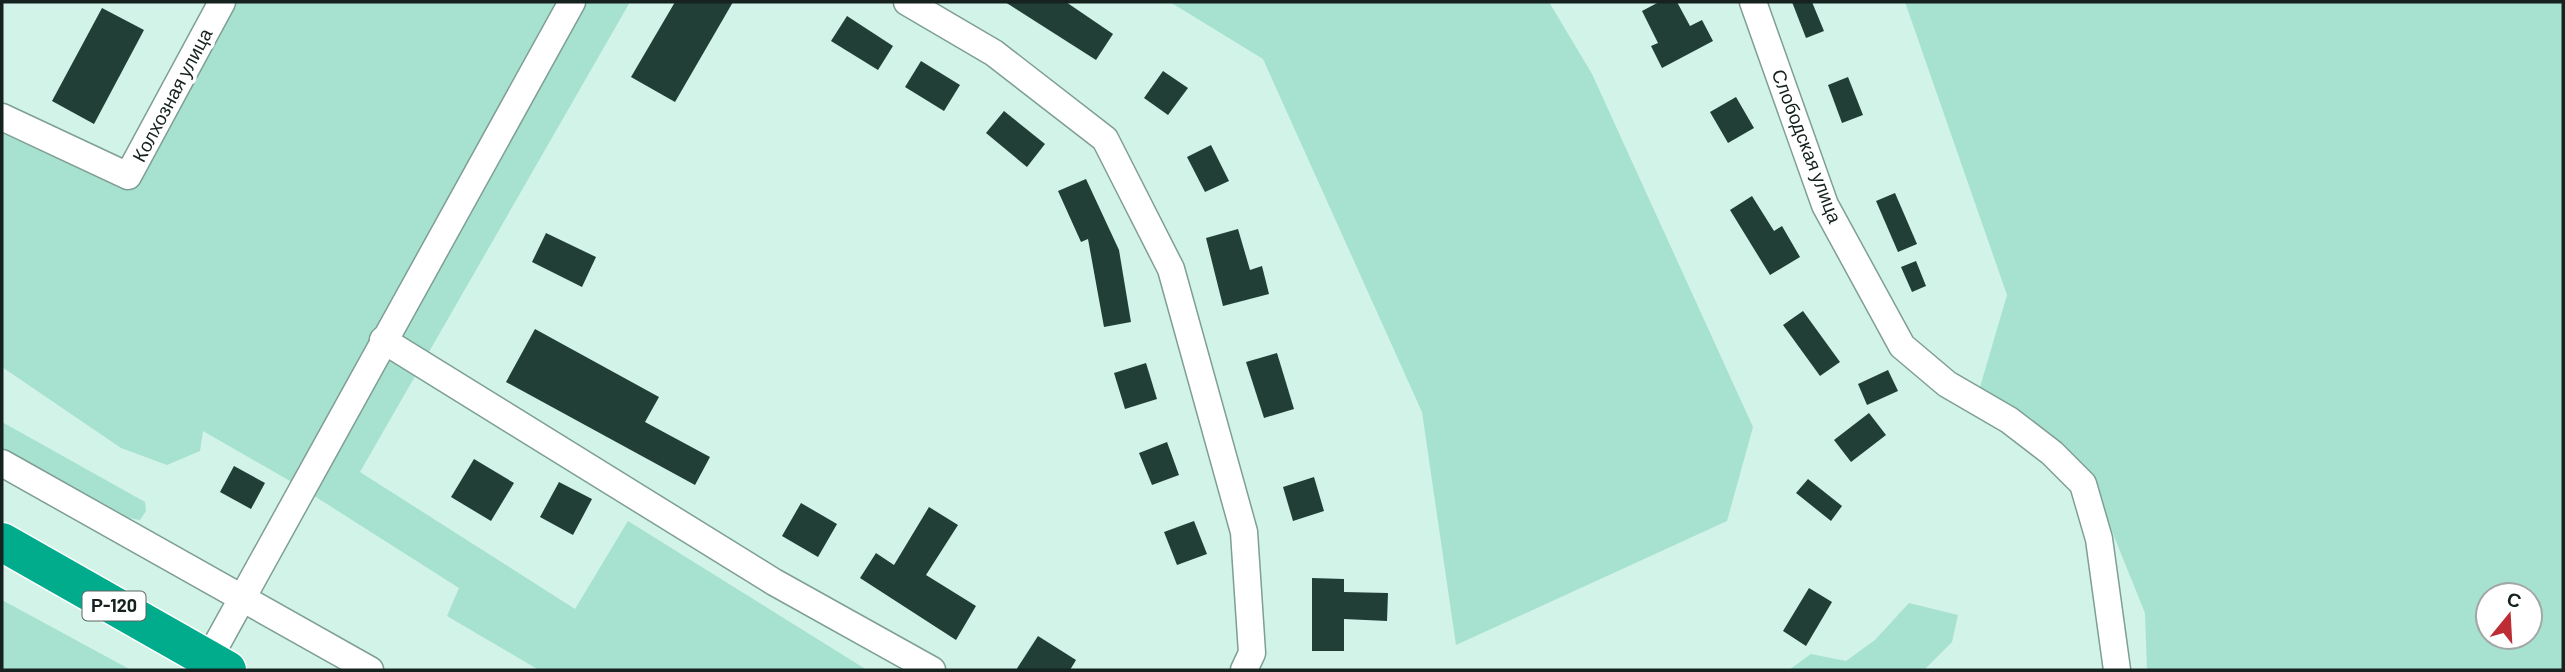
<svg xmlns="http://www.w3.org/2000/svg" width="2565" height="672" viewBox="0 0 2565 672" font-family="Barlow,sans-serif">
<style>
.green{fill:#a7e1cf;fill-rule:evenodd}
.building{fill:#223f37}
.lines{fill:none;stroke-linecap:round;stroke-linejoin:round}
.minor-casing{stroke:#7f9e94;stroke-width:29}
.highway-casing{stroke:#fff;stroke-width:41}
.minor{stroke:#fff;stroke-width:26}
.highway{stroke:#00ac8c;stroke-width:38}
.labels{text-anchor:middle;stroke-width:7;stroke-linejoin:round;paint-order:stroke}
.shield{fill:#fff;stroke:#5c6462;stroke-width:2}
.shield-label{font-size:18px;font-weight:bold;fill:#16221f}
.street-label{font-size:19px;fill:#16221f;stroke:#fff}
</style>
<rect width="100%" height="100%" fill="#d2f3e8"/>
<g class="green">
<path d="M223,2H630L360,472L575,609L628,521L867,670H539L447,616L459,588L297,485L203,431L200,451L167,465L121,448L2,367V132L121,189Z"/>
<path d="M1170,2H1549L1592,74L1753,427L1727,521L1456,645L1422,412L1263,59Z"/>
<path d="M1905,2H2563V670H2147L2145,613L2088,472L1978,394L2007,295ZM2488,595H2530V637H2488Z"/>
<path d="M2,422L145,502L146,511L140,520L129,518L2,448Z"/>
<path d="M2,600L131,670H2Z"/>
<path d="M1909,603L1958,615L1952,642L1924,670H1789L1811,654L1846,661L1875,640Z"/>
</g>
<g class="building">
<path d="M675,2H733L675,102L631,77Z"/>
<path d="M1005,2H1066L1113,34L1096,60Z"/>
<path d="M1659,2H1677L1690,26L1702,20L1713,41L1662,68L1651,46L1658,43L1642,11Z"/>
<path d="M1792,2H1812L1824,31L1806,38Z"/>
<path d="M102,8L144,30L94,124L52,101Z"/>
<path d="M847,16L893,46L878,70L831,41Z"/>
<path d="M921,61L960,85L944,111L905,87Z"/>
<path d="M1163,71L1188,88L1168,115L1144,98Z"/>
<path d="M1848,77L1863,115L1842,123L1828,85Z"/>
<path d="M1736,97L1754,128L1728,143L1710,112Z"/>
<path d="M1004,111L1045,144L1027,167L986,133Z"/>
<path d="M1211,145L1229,181L1205,192L1187,157Z"/>
<path d="M1086,179L1119,250L1131,322L1104,327L1088,239L1081,242L1058,191Z"/>
<path d="M1895,193L1917,244L1898,252L1876,201Z"/>
<path d="M1752,196L1774,231L1782,226L1800,257L1770,275L1730,210Z"/>
<path d="M1238,229L1250,270L1262,266L1269,294L1223,306L1206,238Z"/>
<path d="M546,233L596,257L582,287L532,262Z"/>
<path d="M1916,261L1926,286L1912,292L1901,267Z"/>
<path d="M1803,311L1840,362L1820,376L1783,325Z"/>
<path d="M535,329L659,397L645,422L710,457L695,485L506,382Z"/>
<path d="M1277,353L1294,409L1264,418L1246,362Z"/>
<path d="M1146,363L1157,399L1125,409L1114,373Z"/>
<path d="M1888,370L1898,391L1867,405L1858,384Z"/>
<path d="M1869,413L1886,435L1851,462L1834,440Z"/>
<path d="M1167,442L1179,475L1152,485L1139,453Z"/>
<path d="M474,459L514,483L491,521L451,497Z"/>
<path d="M234,466L265,483L251,509L220,492Z"/>
<path d="M1314,477L1324,511L1293,521L1283,487Z"/>
<path d="M1808,479L1842,506L1831,521L1796,493Z"/>
<path d="M559,482L592,499L573,535L540,517Z"/>
<path d="M801,503L837,524L818,557L782,536Z"/>
<path d="M929,507L958,525L926,575L976,606L956,640L860,578L876,553L894,565Z"/>
<path d="M1194,521L1207,554L1177,565L1164,532Z"/>
<path d="M1312,578L1344,579V592L1388,593L1387,621L1344,619V651H1312Z"/>
<path d="M1809,588L1832,602L1806,646L1783,631Z"/>
<path d="M1038,636L1076,660L1070,670H1016Z"/>
</g>
<g class="lines">
<defs>
<g id="minor">
<path d="M907,2L994,53L1105,139L1171,269L1244,532L1252,653L1244,670"/>
<path d="M1753,2L1825,205L1902,346L1947,384L2009,420L2052,453L2083,484L2099,539L2117,670"/>
<path d="M2,117L128,176L222,2"/>
<path d="M383,340L774,582L932,670"/>
<path d="M2,463L370,670"/>
<path d="M208,660L572,2"/>
</g>
<path id="highway" d="M2,542L227,670"/>
</defs>
<use href="#minor" class="minor-casing"/>
<use href="#highway" class="highway-casing"/>
<use href="#minor" class="minor"/>
<use href="#highway" class="highway"/>
</g>
<g class="labels">
<rect class="shield" x="82.5" y="591.5" width="63" height="29" rx="5"/>
<g class="shield-label">
<text x="114" y="612">Р-120</text>
</g>
<g class="street-label">
<text transform="translate(172 95) rotate(-62)" y="7">Колхозная улица</text>
<text transform="translate(1807 146) rotate(69)" y="7">Слободская улица</text>
</g>
</g>
<rect width="2565" height="672" fill="none" stroke="#16221f" stroke-width="7"/>
<g transform="translate(2509 616) rotate(18)"><circle r="33" fill="#ffffff" stroke="#a2a7a5" stroke-width="2"/>
<path d="M0-5L12 26L0 18L-12 26Z" fill="#bd2d34"/>
<text y="-10" font-size="19" font-weight="bold" text-anchor="middle" fill="#16221f">С</text>
</g>
</svg>
